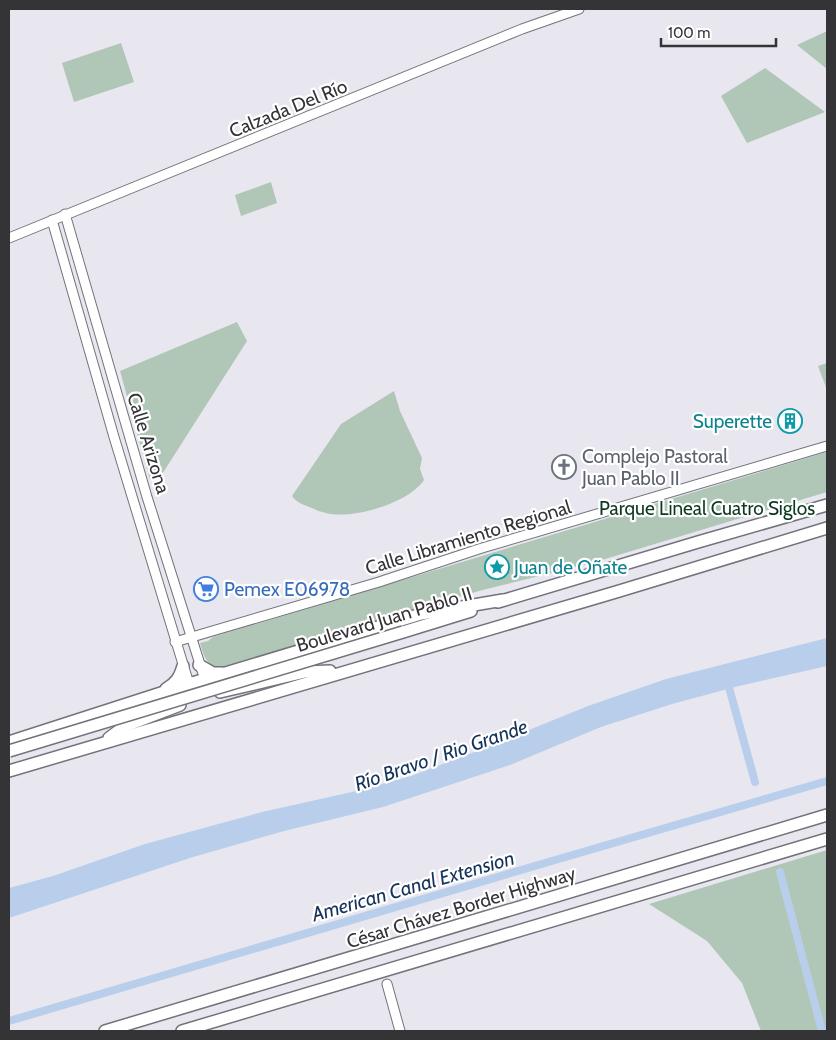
<svg xmlns="http://www.w3.org/2000/svg" width="836" height="1040" viewBox="0 0 836 1040" font-family="Cabin,sans-serif">
<style>
.green{fill:#b0c6b7}
.water{fill:#b8ceeb}
.lines{fill:none;stroke-linecap:round;stroke-linejoin:round}
.canal{stroke:#b8ceeb;stroke-width:8}
.secondary-casing{stroke:#73737a;stroke-width:11}
.highway-casing{stroke:#73737a;stroke-width:14}
.secondary{stroke:#fff;stroke-width:9}
.highway{stroke:#fff;stroke-width:11}
.highway-bridge-casing{stroke:#73737a;stroke-width:14;stroke-linecap:butt}
.highway-bridge{stroke:#fff;stroke-width:11}
.labels{text-anchor:middle;stroke-width:4.5;stroke-linejoin:round;paint-order:stroke}
.street-label{font-size:19px;fill:#343437;stroke:#fff}
.culture-label{font-size:19px;fill:#0d838f;stroke:#fff;text-anchor:end}
.worship-label{font-size:19px;fill:#5b616d;stroke:#fff;text-anchor:start}
.park-label{font-size:19px;fill:#0d3821;stroke:#fff}
.shop-label{font-size:19px;fill:#366cbe;stroke:#fff;text-anchor:start}
.water-label{font-size:20px;font-style:italic;fill:#16345b;stroke:#fff}
</style>
<rect width="100%" height="100%" fill="#e8e7f0"/>
<g class="green">
<path d="M827,31V69L797,45Z"/>
<path d="M121,43L134,82L74,102L62,63Z"/>
<path d="M765,68L825,112L747,143L721,96Z"/>
<path d="M271,182L277,203L241,216L235,195Z"/>
<path d="M237,322L247,341L159,479L150,480L120,371Z"/>
<path d="M827,363V390L818,366Z"/>
<path d="M394,391L400,411L422,458L420,469L424,480C409,503 352,520 326,513C321,512 316,510 312,508C304,505 297,503 292,496L341,424Z"/>
<path d="M827,452V492L592,563L479,591L223,667C207,669 204,656 200,643L208,641L213,637Z"/>
<path d="M827,850V1031H761L742,983L707,941L649,904Z"/>
</g>
<path class="water" d="M827,638V666L739,686L672,704L601,727L510,765L383,807L284,831L193,857L9,918V888L53,876L145,844L262,812L352,792L411,776L485,748L588,706L666,679Z"/>
<g class="lines">
<g class="canal">
<path d="M727,680L755,782"/>
<path d="M780,872L822,1031"/>
<path d="M9,1021L562,858L827,781"/>
</g>
<defs>
<g id="secondary">
<path d="M65,214L147,497L205,680"/>
<path d="M52,220L114,437L189,684"/>
<path d="M9,238L522,29L579,9"/>
<path d="M175,642L379,582L482,548L827,446"/>
<path d="M387,984L400,1031"/>
</g>
<g id="highway">
<path d="M498,602L698,542L827,505"/>
<path d="M403,632L471,611"/>
<path d="M199,665L213,673H222"/>
<path d="M166,689C176,683 180,677 183,666"/>
<path d="M220,692L305,672L330,671"/>
<path d="M109,738L125,726L180,705"/>
<path d="M9,742L189,684L421,614L503,600"/>
<path d="M9,771L616,592L827,528"/>
<path d="M105,1031L827,815"/>
<path d="M182,1031L827,839"/>
</g>
</defs>
<use href="#secondary" class="secondary-casing"/>
<use href="#highway" class="highway-casing"/>
<use href="#secondary" class="secondary"/>
<use href="#highway" class="highway"/>
<defs>
<path id="highway-bridge" d="M9,751L403,632"/>
</defs>
<use href="#highway-bridge" class="highway-bridge-casing"/>
<use href="#highway-bridge" class="highway-bridge"/>
</g>
<defs>
<symbol id="building-ring" viewBox="-11 -11 22 22"><circle r="9.5" fill="#fff" stroke="#0f9aa8" stroke-width="1.5"/><path d="M-4-6H4V6H1V3H-1V6H-4ZM-2.5-4.3h1.7v1.8h-1.7ZM.8-4.3h1.7v1.8H.8ZM-2.5-1h1.7V.8h-1.7ZM.8-1h1.7V.8H.8Z" fill="#0f9aa8"/></symbol>
<symbol id="church-ring" viewBox="-11 -11 22 22"><circle r="9.5" fill="#fff" stroke="#6b7280" stroke-width="1.5"/><path d="M-1.2-6h2.4v3.5h3.3v2.4h-3.3V6h-2.4V-.1h-3.3v-2.4h3.3Z" fill="#6b7280"/></symbol>
<symbol id="sight-ring" viewBox="-11 -11 22 22"><circle r="9.5" fill="#fff" stroke="#0f9aa8" stroke-width="1.5"/><path d="M0-6L1.8-2.2L6-1.7L2.9 1.2L3.7 5.4L0 3.3L-3.7 5.4L-2.9 1.2L-6-1.7L-1.8-2.2Z" fill="#0f9aa8"/></symbol>
<symbol id="supermarket-ring" viewBox="-11 -11 22 22"><circle r="9.5" fill="#fff" stroke="#3f7fe0" stroke-width="1.5"/><path d="M-6-5.5h2.5l.6 2H6L4.5 2H-2.5L-4.4-4H-6ZM-1.5 3.2a1.3 1.3 0 1 0 .1 0ZM3 3.2a1.3 1.3 0 1 0 .1 0Z" fill="#3f7fe0"/></symbol>
</defs>
<g fill-rule="evenodd">
<use href="#building-ring" x="776" y="407" width="28" height="28"/>
<use href="#church-ring" x="550" y="453" width="28" height="28"/>
<use href="#sight-ring" x="483" y="553" width="28" height="28"/>
<use href="#supermarket-ring" x="192" y="575" width="28" height="28"/>
</g>
<g class="labels">
<g class="street-label">
<text transform="translate(288 108) rotate(-22)" y="7">Calzada Del Río</text>
<text transform="translate(149 443) rotate(73)" y="7">Calle Arizona</text>
<text transform="translate(468 537) rotate(-17)" y="7">Calle Libramiento Regional</text>
<text transform="translate(384 619) rotate(-17)" y="7">Boulevard Juan Pablo II</text>
<text transform="translate(461 907) rotate(-17)" y="7">César Chávez Border Highway</text>
</g>
<g class="culture-label">
<text x="772" y="428">Superette</text>
<text x="514" y="574" text-anchor="start">Juan de Oñate</text>
</g>
<g class="worship-label">
<text x="582" y="463">Complejo Pastoral<tspan x="582" dy="22">Juan Pablo II</tspan></text>
</g>
<g class="park-label">
<text x="707" y="515">Parque Lineal Cuatro Siglos</text>
</g>
<g class="shop-label">
<text x="224" y="596">Pemex E06978</text>
</g>
<g class="water-label">
<text transform="translate(441 755) rotate(-19)" y="7">Río Bravo / Rio Grande</text>
<text transform="translate(413 886) rotate(-16)" y="7">American Canal Extension</text>
</g>
</g>
<rect width="836" height="1040" fill="none" stroke="#343437" stroke-width="20"/>
<path d="M661 38v8h115v-8" fill="none" stroke="#343437" stroke-width="2.5"/>
<text x="668" y="38" font-size="15" fill="#343437" stroke="#ffffff" stroke-width="4" paint-order="stroke">100 m</text>
</svg>
